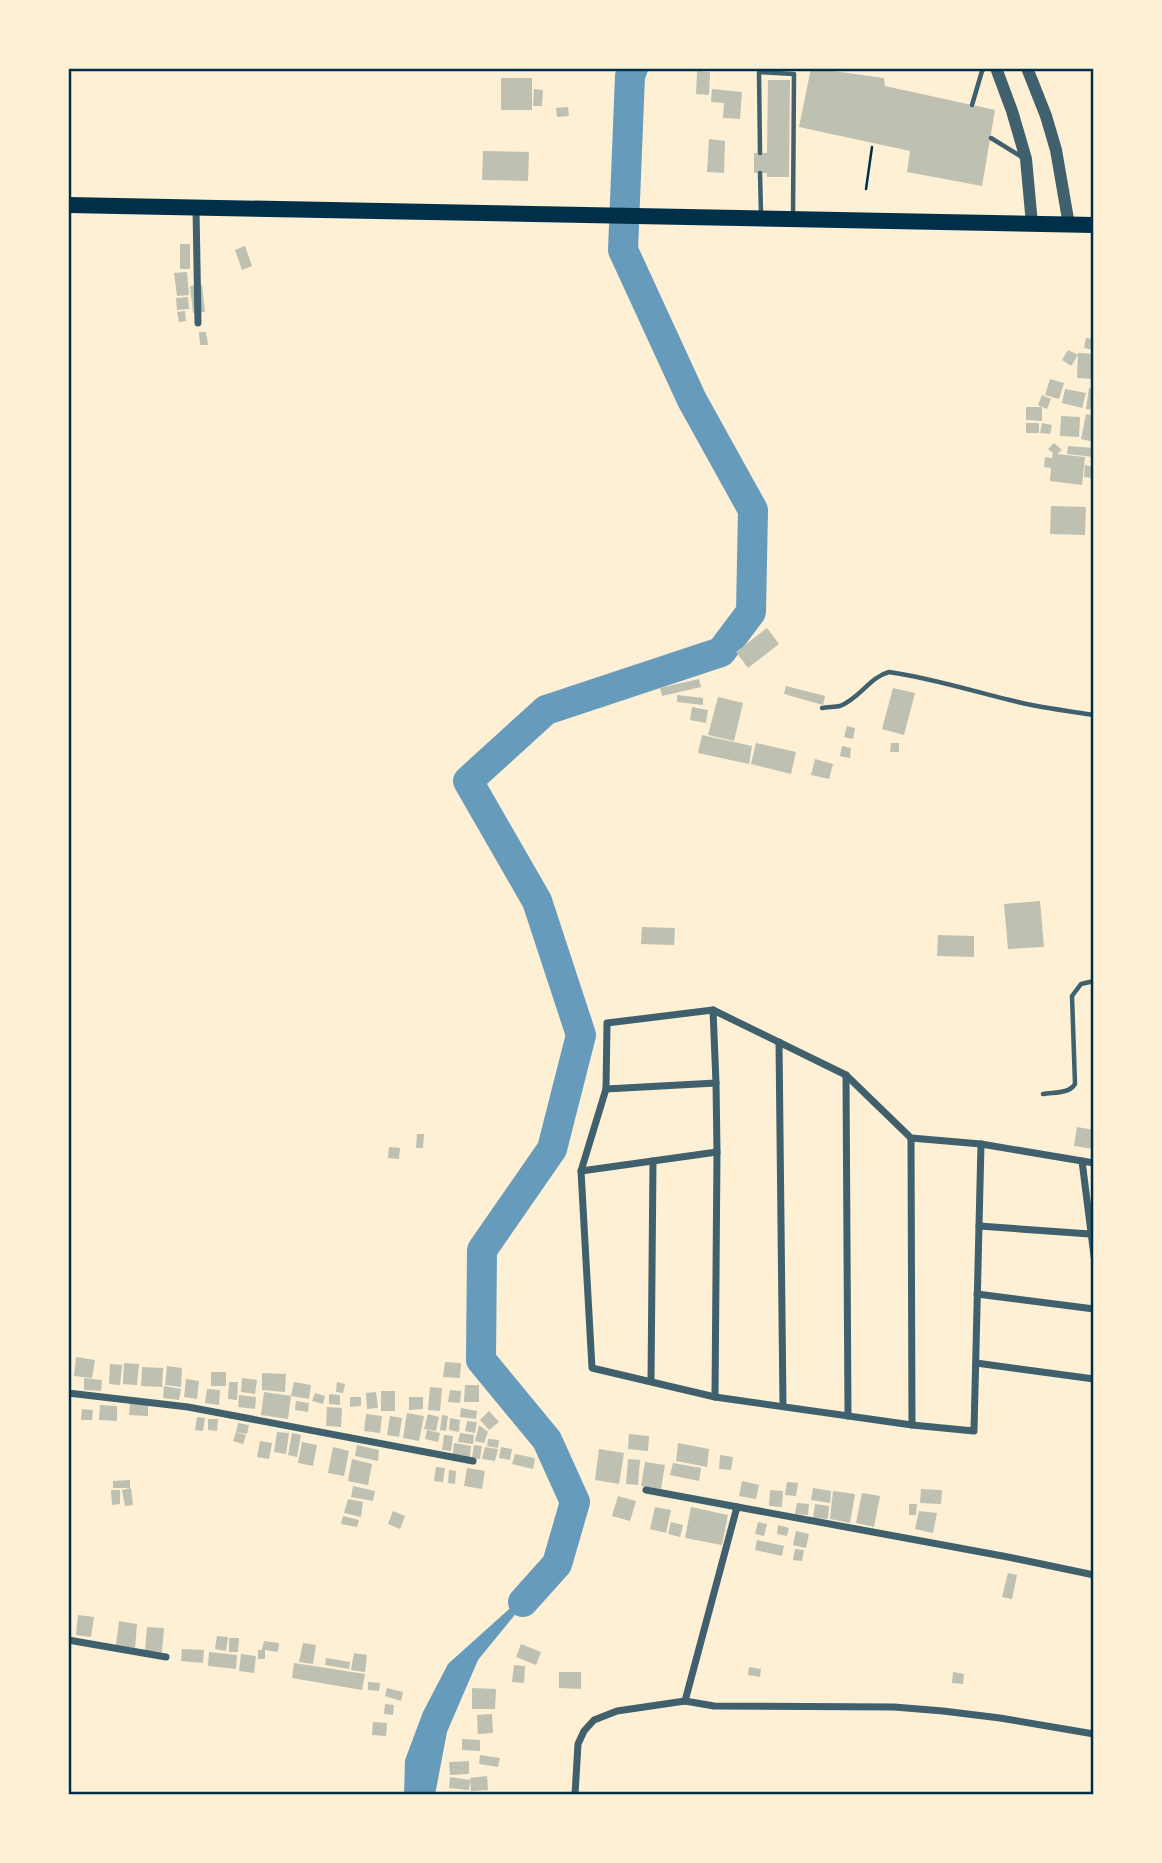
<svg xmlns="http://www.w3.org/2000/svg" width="1162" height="1863" viewBox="0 0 1162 1863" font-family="Raleway,sans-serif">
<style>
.water{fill:#669bbc}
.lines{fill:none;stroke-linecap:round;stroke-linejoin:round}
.river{stroke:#669bbc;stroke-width:30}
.building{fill:#bec0b2}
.path{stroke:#003049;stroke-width:2.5}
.service{stroke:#3f606c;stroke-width:4.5}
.minor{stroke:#3f606c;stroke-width:7}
.tertiary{stroke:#3f606c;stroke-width:12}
.primary{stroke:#003049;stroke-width:16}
.neatline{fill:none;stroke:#003049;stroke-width:2.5}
</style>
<rect width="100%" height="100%" fill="#fdf0d5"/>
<path class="water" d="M549,1573L478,1660L447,1732L435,1795H404L405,1760L423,1712L448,1664Z"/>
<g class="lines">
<path class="river" d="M523,1602L557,1564L575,1502L547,1440L481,1360L482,1250L552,1149L581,1035L537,901L468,781L546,710L721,652L751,612L753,510L692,400L623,250L630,76L633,68"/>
</g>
<g class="building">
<path d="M811,68L884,78L885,86L995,110L982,186L907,172L910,151L799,127Z"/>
<path d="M697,71L710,72L709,95L696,94Z"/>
<rect x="501" y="78" width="31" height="32"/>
<path d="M768,80H790L789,177H767V173H754V153H767Z"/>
<path d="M534,89L543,90L542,106H533Z"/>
<path d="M712,89L742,92L740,119L723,118L724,103L711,102Z"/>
<path d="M568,107L569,116L557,117L556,108Z"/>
<path d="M709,139L725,141L724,173L707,172Z"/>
<path d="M483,151L529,152L528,181L482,180Z"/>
<rect x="180" y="244" width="10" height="25"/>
<path d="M245,246L252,266L242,270L235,250Z"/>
<path d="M187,272L189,295L177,296L174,273Z"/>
<path d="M202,285L205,312L193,313L190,286Z"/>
<path d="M188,297L189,309L177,310L176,298Z"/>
<path d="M185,311L186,321L179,322L177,312Z"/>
<path d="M199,332H206L208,345H200Z"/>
<path d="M1086,338L1094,339V350L1084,348Z"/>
<path d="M1068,350L1078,355L1071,366L1062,360Z"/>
<path d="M1078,353L1094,354V379L1077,378Z"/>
<path d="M1050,379L1064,383L1059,399L1045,395Z"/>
<path d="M1089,388L1094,389V410L1086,409Z"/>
<path d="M1065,389L1086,393L1082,408L1062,403Z"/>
<path d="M1042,395L1051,399L1047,409L1038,405Z"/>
<path d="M1026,407H1042V421L1026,420Z"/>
<path d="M1086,414L1094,416V442L1081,439Z"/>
<path d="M1061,416L1080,417L1079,437L1060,436Z"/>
<rect x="1026" y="423" width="13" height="10"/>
<path d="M1042,423L1052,425L1050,434L1040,433Z"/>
<path d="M1054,443L1062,450L1057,454L1085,457L1082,485L1050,481L1051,468L1044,467L1045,457L1052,458L1053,453L1048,449Z"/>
<path d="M1068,446L1094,448V457L1067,454Z"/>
<path d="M1085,465L1093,467L1092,478L1084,477Z"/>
<path d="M1051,506L1086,507L1085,535L1050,534Z"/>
<path d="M767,628L779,644L748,668L736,652Z"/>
<path d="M699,679L701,687L662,696L660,688Z"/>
<path d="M786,686L825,696L823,705L784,694Z"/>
<path d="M893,688L915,693L904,735L882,729Z"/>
<path d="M677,695L703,698V705L677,702Z"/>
<path d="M718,697L743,703L734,741L708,735Z"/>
<path d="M692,707L708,710L706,723L690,720Z"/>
<path d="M847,726L855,728L853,739L844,737Z"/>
<path d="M702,735L752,746L749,764L698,753Z"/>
<path d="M756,743L796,752L791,774L751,764Z"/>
<path d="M891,743H899V752H890Z"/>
<path d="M842,746L851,748L850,758L840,756Z"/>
<path d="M815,759L833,764L829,779L811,775Z"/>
<path d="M1040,901L1044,947L1008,949L1004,904Z"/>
<path d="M642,927L675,928L674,945L641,944Z"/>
<path d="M938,935L974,936V957L937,956Z"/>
<path d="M1077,1127L1094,1130V1149L1074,1146Z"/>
<path d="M417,1134H424L423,1148H416Z"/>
<path d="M389,1147L400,1148L399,1159L388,1158Z"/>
<path d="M76,1357L95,1360L92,1378L74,1376Z"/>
<path d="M445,1362L461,1363L460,1378L443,1377Z"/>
<path d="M124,1363L139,1364L137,1385L123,1384Z"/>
<path d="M110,1364L122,1365L120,1385L109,1384Z"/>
<path d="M167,1366L182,1368L181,1387L165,1385Z"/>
<path d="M142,1367L163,1368L162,1387L141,1386Z"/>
<rect x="211" y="1372" width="15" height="14"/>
<path d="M262,1373L286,1374L285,1392L262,1390Z"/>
<path d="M84,1378L102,1380L101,1391L84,1390Z"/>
<path d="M242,1378L257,1380L255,1394L241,1392Z"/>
<path d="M186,1379L199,1381L197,1399L184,1397Z"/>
<path d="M229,1382H238L237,1400L228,1399Z"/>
<path d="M294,1382L311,1385L309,1399L291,1396Z"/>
<path d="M337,1382L345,1384L343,1393L336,1392Z"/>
<path d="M465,1385H479V1402H464Z"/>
<path d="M164,1386L181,1389L179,1400L163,1398Z"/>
<path d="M430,1387L442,1388L440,1411L428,1410Z"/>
<path d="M207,1389L220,1390L219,1405L205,1403Z"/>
<path d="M450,1390L461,1391L460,1403L448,1402Z"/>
<rect x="381" y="1391" width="14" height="20"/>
<path d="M264,1392L291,1396L288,1419L261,1415Z"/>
<path d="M376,1392L378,1408L367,1409L366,1393Z"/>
<path d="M315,1393L325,1396L323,1404L312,1401Z"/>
<path d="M329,1394L340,1395V1405L329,1404Z"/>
<path d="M239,1395L256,1397L255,1409L238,1407Z"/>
<path d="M350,1397H361V1406L350,1407Z"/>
<path d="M409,1397H423V1409L409,1410Z"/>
<path d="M296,1401L309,1403L308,1412L295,1410Z"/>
<path d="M130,1403L148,1404V1416L129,1415Z"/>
<path d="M100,1405L117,1406V1421L99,1420Z"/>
<path d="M327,1407L342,1408L341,1427L326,1426Z"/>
<path d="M461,1408L477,1411L476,1419L460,1417Z"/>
<path d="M82,1409L93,1410L92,1420H81Z"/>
<path d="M489,1411L499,1422L489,1430L480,1420Z"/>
<path d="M407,1413L424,1416L419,1441L403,1438Z"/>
<path d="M366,1414L382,1416L380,1433L364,1431Z"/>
<path d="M428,1414L439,1417L436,1431L424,1429Z"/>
<path d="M442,1415L448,1416L446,1431L440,1430Z"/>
<path d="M390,1416L402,1418L399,1437L387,1435Z"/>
<path d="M197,1417L205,1418L203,1431L195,1430Z"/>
<path d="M450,1418L460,1420L459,1432L449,1430Z"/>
<path d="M208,1419H218L217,1431L208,1430Z"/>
<path d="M467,1421L477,1422L475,1433L465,1431Z"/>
<path d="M238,1423L249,1425L247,1434L236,1432Z"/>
<path d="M479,1425L488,1432L484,1443L475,1441Z"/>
<path d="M427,1430L440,1433L438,1442L425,1439Z"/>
<path d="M236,1432L246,1435L243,1444L233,1441Z"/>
<path d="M277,1432L289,1433L286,1454L274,1452Z"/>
<path d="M292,1433L301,1435L297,1457L288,1455Z"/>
<path d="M460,1433L474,1435L473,1444L458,1442Z"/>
<path d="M629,1434L649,1436L648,1451L628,1449Z"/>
<path d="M444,1435L453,1436L451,1451L442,1450Z"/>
<path d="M488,1439L499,1440L498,1448L487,1446Z"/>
<path d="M260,1441L272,1443L269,1459L257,1457Z"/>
<path d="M302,1442L317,1445L313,1466L298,1463Z"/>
<path d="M454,1443L471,1446L470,1457L453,1454Z"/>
<path d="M678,1443L709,1449L707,1467L676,1461Z"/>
<path d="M357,1445L379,1450L378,1461L355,1456Z"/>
<path d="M474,1445L482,1446L480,1459L472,1458Z"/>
<path d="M333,1447L349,1451L344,1476L328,1473Z"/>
<path d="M485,1447L498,1449L495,1461L482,1459Z"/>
<path d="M501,1447L512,1449L510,1460L499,1458Z"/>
<path d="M599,1449L624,1453L619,1484L595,1480Z"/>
<path d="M515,1454L535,1458L533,1469L512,1464Z"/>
<path d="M720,1455L733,1457L731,1470L719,1469Z"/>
<path d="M352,1459L372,1464L368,1485L348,1481Z"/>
<path d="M628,1459L640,1460L638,1485L626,1484Z"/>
<path d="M645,1462L665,1465L661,1489L641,1486Z"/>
<path d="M673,1463L701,1468L699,1481L670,1475Z"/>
<path d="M436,1467L445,1468L443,1482L434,1481Z"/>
<path d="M467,1468L485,1471L482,1489L464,1486Z"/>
<path d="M449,1470L456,1471L455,1484L448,1483Z"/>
<path d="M130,1480V1488H113V1481Z"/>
<path d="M742,1481L759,1485L756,1499L739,1496Z"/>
<path d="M787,1482L798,1483L796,1496L785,1495Z"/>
<path d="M353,1486L375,1491L373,1501L351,1497Z"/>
<path d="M131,1488L133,1505L125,1506L122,1490Z"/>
<path d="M813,1488L831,1491L830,1503L811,1500Z"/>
<path d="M921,1489L942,1490L941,1504L920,1503Z"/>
<path d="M111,1490H120V1504L112,1505Z"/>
<path d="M770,1490L783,1491L782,1507L769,1506Z"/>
<path d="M833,1491L855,1494L850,1523L830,1519Z"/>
<path d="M862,1493L880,1496L874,1527L856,1523Z"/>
<path d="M618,1496L636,1501L630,1521L612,1516Z"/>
<path d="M348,1499L363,1502L361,1517L344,1513Z"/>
<path d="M797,1503L809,1504L808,1515L795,1514Z"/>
<path d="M815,1504L829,1506L828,1519L813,1518Z"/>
<path d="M909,1504H917L916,1515H909Z"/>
<path d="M655,1507L671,1510L666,1533L650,1529Z"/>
<path d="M691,1507L728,1515L722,1545L685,1538Z"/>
<path d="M393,1511L405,1516L400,1529L388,1524Z"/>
<path d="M919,1511L937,1513L933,1533L915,1529Z"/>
<path d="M343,1516L359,1520L357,1527L341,1524Z"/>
<path d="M671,1522L683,1525L680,1537L668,1534Z"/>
<path d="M758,1522L767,1524L764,1536L755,1534Z"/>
<path d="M778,1525L789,1528L787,1536L777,1534Z"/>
<path d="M796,1531L809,1534L806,1548L793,1545Z"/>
<path d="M757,1540L784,1546L782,1556L755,1550Z"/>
<path d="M795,1549L804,1550L802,1561L793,1560Z"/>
<path d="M1008,1573L1017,1575L1012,1599L1002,1597Z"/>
<path d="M78,1615L94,1617L91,1637L76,1635Z"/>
<path d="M119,1621L137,1624L135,1648L116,1645Z"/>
<path d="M147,1627L164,1628L162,1652L145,1651Z"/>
<path d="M217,1636L228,1637L226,1651L215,1649Z"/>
<path d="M229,1638H239L238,1652H229Z"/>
<path d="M264,1641L279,1643L278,1652L265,1650V1659H258V1650H262Z"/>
<path d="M303,1643L316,1645L313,1664L299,1662Z"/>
<path d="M521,1644L541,1652L536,1665L516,1657Z"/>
<path d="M182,1649L204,1650L203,1663L181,1661Z"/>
<path d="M209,1652L237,1655L236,1669L208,1666Z"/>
<path d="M354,1653L367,1655L365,1672L351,1670Z"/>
<path d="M241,1654L256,1656L254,1673L239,1671Z"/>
<path d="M326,1658L350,1662L349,1669L325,1665Z"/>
<path d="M294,1663L365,1674L362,1690L292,1678Z"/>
<path d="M514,1665L525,1666L524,1683L512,1682Z"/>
<path d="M749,1667L761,1669L760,1677L748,1675Z"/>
<path d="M559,1672H581V1689L559,1688Z"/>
<path d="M953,1672L964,1674L963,1684L952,1683Z"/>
<path d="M368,1682L380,1683L379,1691L368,1690Z"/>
<path d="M387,1688L403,1692L401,1701L385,1696Z"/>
<path d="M472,1688L496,1689L495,1709H472Z"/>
<path d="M385,1704L394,1705L393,1715L384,1714Z"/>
<path d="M492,1714L493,1733L478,1734L477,1715Z"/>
<path d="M373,1722L387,1723L386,1736L372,1735Z"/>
<path d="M462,1739L480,1740V1751L462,1750Z"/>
<path d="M480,1755L500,1758L498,1767L479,1764Z"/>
<path d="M469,1761V1774L450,1775L449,1762Z"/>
<path d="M487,1776L488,1790L471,1791L470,1778Z"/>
<path d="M450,1777L470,1780L469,1790L449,1788Z"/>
</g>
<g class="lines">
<path class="path" d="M866,189L872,147"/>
<g class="service">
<path d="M972,105L982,71L985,68"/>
<path d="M991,138L1022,157"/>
<path d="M760,153L759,72L794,74L793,216"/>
<path d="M760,173L761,214"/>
<path d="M822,708C828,707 835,707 840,706C859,699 870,677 889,672C932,678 975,692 1018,702C1043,708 1068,711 1094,715"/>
<path d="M1043,1094C1054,1092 1069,1094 1075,1084L1072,996L1081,984L1094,981"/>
</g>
<g class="minor">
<path d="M196,208L198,323"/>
<path d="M779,1042L783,1406"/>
<path d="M846,1075L848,1416"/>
<path d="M606,1089L716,1083L713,1010"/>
<path d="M911,1138L912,1425"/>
<path d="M717,1152L581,1171L606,1089L607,1023L713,1010L846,1075L911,1138L981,1144L1094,1163"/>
<path d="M1082,1161L1094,1256"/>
<path d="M581,1171L592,1368L715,1397L912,1425L974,1431L981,1144"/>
<path d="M979,1226L1090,1234"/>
<path d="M977,1294L1094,1309"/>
<path d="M976,1363L1094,1379"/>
<path d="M651,1381L653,1161"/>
<path d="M68,1393L188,1407L473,1461"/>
<path d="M715,1397L717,1152L716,1083"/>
<path d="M646,1490L1008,1557L1094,1575"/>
<path d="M68,1640L166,1657"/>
<path d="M685,1701L737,1507"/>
<path d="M575,1795L578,1744L584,1731L594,1720L617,1711L685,1701L714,1706L894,1707L943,1711L1000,1718L1094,1734"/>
</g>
<g class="tertiary">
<path d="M996,68L1012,111L1026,159L1032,224"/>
<path d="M1027,68L1046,116L1056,150L1069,225"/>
</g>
<path class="primary" d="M68,205L1094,225"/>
</g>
<rect width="1162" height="1863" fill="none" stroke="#fdf0d5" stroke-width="140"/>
<rect x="70" y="70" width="1022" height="1723" class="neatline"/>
</svg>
